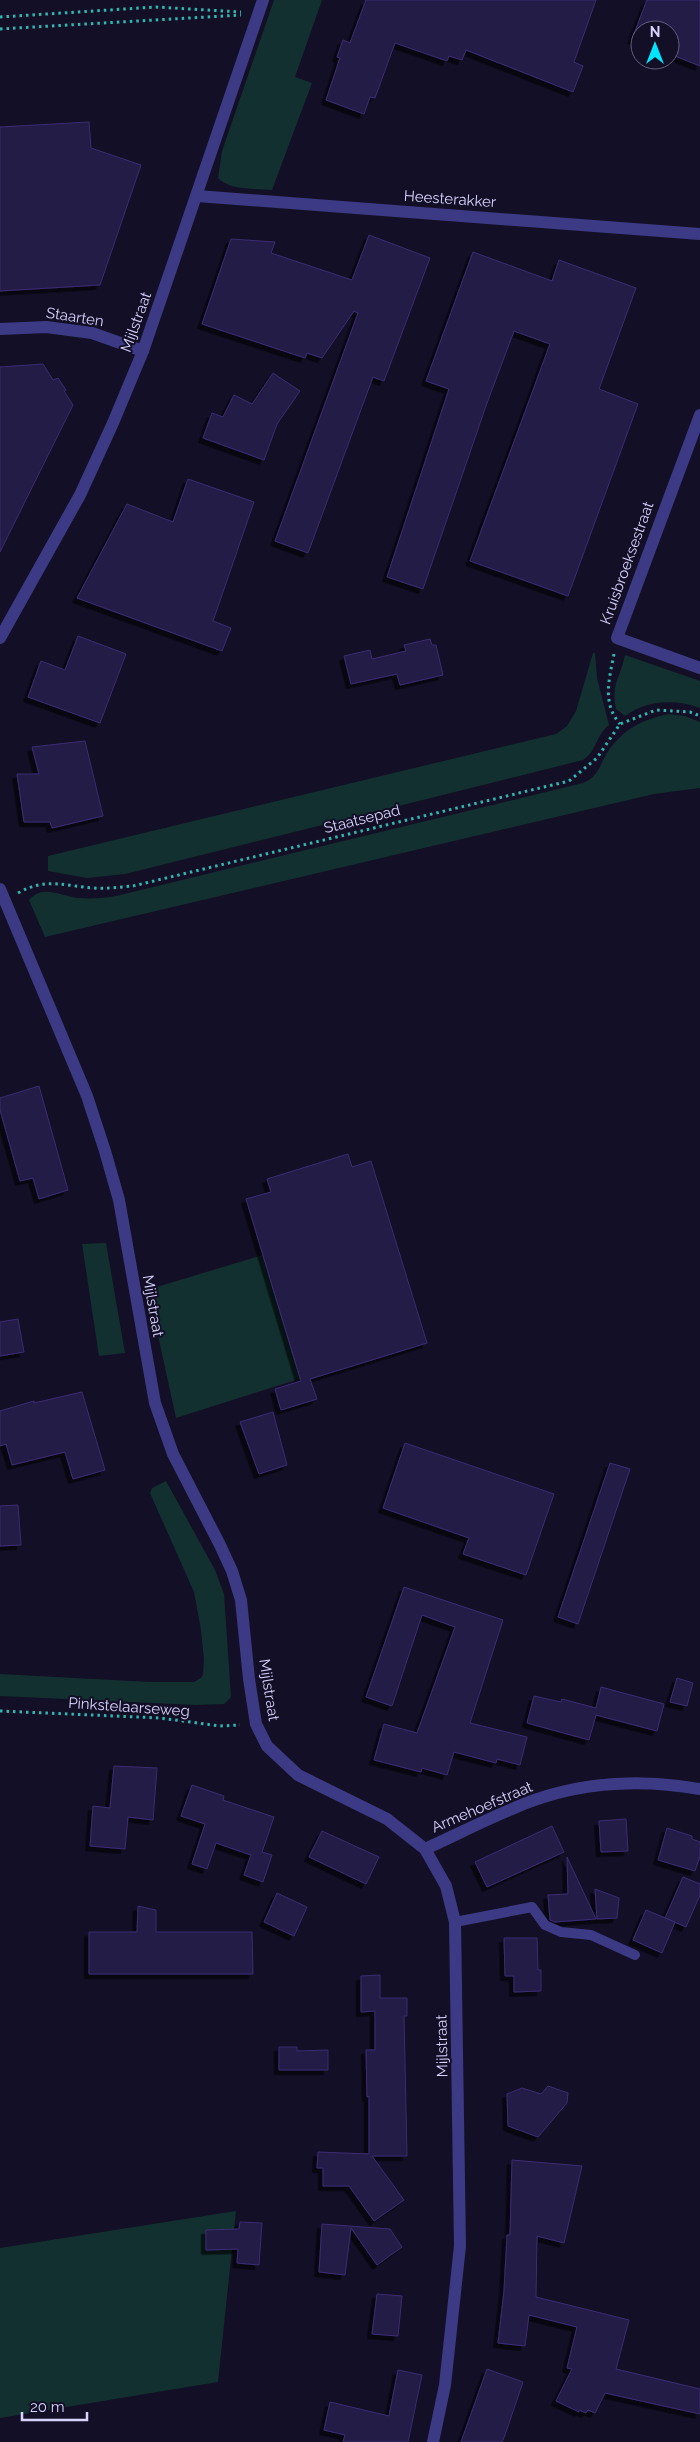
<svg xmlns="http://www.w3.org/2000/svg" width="700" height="2442" viewBox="0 0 700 2442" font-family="Raleway,sans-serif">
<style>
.green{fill:#12302f}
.building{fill:#241b47;stroke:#3b2d73;filter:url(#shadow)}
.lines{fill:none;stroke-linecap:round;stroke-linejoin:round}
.path{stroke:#2fb8b0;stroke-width:3;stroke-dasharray:2.5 4;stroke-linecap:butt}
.service{stroke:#3d3a85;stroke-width:10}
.minor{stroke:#3d3a85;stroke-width:12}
.tertiary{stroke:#3d3a85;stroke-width:12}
.labels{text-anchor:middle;stroke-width:4;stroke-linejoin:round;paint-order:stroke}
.street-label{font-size:15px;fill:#d9d4ff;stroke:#130f26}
</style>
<defs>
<filter id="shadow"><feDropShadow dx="-4.5" dy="4.5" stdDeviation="0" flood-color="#0009"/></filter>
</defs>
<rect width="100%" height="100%" fill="#130f26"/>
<g class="green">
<path d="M274,0H322L295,77L312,83L272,190C255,188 230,191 218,178L222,151Z"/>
<path d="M593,653H595L597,678L609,725C596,735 597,751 583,760L125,874L87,878L48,871V856L556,734L567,726L576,711Z"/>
<path d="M625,655L700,681V708C676,699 647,700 625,716L616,709C611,683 620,679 625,655Z"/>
<path d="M668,714L685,716L700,722V788L654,794L45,937L29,900C43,883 62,897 80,898C92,899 104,898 116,896L583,783C600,776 599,764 609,750C625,728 642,720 668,714Z"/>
<path d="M106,1243L125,1353L99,1356L82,1244Z"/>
<path d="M286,1248L324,1371L176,1418L154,1317L150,1289Z"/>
<path d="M166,1481L215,1570L224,1594L231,1697L224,1704L196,1705L0,1696V1674L150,1682H194L201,1678L203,1674L204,1660L201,1630L194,1592L150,1493L152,1488Z"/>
<path d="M236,2211L218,2382L0,2418V2248Z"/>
</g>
<g class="building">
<path d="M366,0H596L574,62L583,66L573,92L466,50L462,60L449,56L447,61L395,43L375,98L370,97L364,114L326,100L340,58L337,57L343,40L350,43Z"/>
<path d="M647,0H700V66L670,54V30H640V42L632,39Z"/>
<path d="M89,122L91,148L141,165L100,285L0,291V127Z"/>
<path d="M369,235L430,258L384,381L373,377L308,553L275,541L358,313L354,311L322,358L307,353L305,358L202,324L231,239L275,242L271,253L352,280Z"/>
<path d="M473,252L552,281L559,260L636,288L599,389L638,404L568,596L470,561L550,344L514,331L487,403L423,589L387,577L449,389L426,381Z"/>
<path d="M43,364L53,380L58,378L66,390L64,391L73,405L0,552V367Z"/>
<path d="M273,373L300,391L277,424L264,460L203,438L212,413L223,417L234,395L252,404Z"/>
<path d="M188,479L254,502L213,621L231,628L222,651L77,598L127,504L173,522Z"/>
<path d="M78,636L126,654L100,723L28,697L41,661L65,670Z"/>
<path d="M430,639L432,645H436L443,675L400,685L397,674L351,684L344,656L370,650L372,659L406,651L404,645Z"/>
<path d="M85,741L103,816L52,828L50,822H24L17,774H39L32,747Z"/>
<path d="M39,1086L68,1190L39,1199L33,1178L20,1181L0,1110V1098Z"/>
<path d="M348,1154L352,1167L371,1161L427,1343L310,1379L317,1399L281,1410L275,1389L301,1381L246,1199L271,1192L267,1179Z"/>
<path d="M18,1319L24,1352L0,1356V1322Z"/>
<path d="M82,1392L105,1470L73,1479L65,1452L12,1465L6,1444L0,1446V1411L34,1401V1403Z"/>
<path d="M273,1412L287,1465L259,1474L240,1422Z"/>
<path d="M405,1443L554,1494L526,1575L463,1554L469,1538L383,1508Z"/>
<path d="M610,1463L630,1469L578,1624L558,1617Z"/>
<path d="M18,1505L21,1545L0,1546V1506Z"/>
<path d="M404,1587L503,1620L470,1723L527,1737L520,1765L497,1759L496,1763L454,1752L447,1775L422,1768L421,1772L374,1760L384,1724L417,1733L455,1627L422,1615L392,1706L366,1697Z"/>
<path d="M677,1678L693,1683L687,1706L670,1702Z"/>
<path d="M601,1687L664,1704L657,1731L596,1715L589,1740L527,1723L534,1696L561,1702L562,1699L596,1708Z"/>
<path d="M114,1766L157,1768L153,1820L128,1817L125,1849L90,1846L93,1806L110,1808Z"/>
<path d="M192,1785L224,1796L223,1800L274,1817L262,1852L272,1855L263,1882L244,1875L251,1855L216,1843L207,1869L192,1864L205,1824L181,1816Z"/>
<path d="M626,1819L628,1851L601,1852L599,1821Z"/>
<path d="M552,1826L564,1852L487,1887L475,1862Z"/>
<path d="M667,1828L692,1836V1839L700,1842V1856L695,1871L658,1860Z"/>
<path d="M322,1831L379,1857L366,1884L309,1857Z"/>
<path d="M567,1857L596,1919L555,1922L550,1920L548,1895L568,1894Z"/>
<path d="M683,1877L700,1884V1895L686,1927L665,1918Z"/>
<path d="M595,1889L619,1898L617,1918L597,1919Z"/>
<path d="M277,1893L307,1907L294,1936L264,1922Z"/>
<path d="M138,1906L156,1910V1932H252L253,1974H89V1932H137Z"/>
<path d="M646,1910L675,1922L662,1953L633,1940Z"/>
<path d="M504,1938H537L538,1970H541V1991L514,1992V1976H505Z"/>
<path d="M380,1975V1998H407V2016H404L407,2156H372L404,2200L374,2221L349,2186H323V2168H317L318,2152L369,2154V2096L367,2097L366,2050H375V2011L361,2012V1976Z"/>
<path d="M279,2047H297V2051L328,2050V2070H279Z"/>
<path d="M548,2086L568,2093L567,2103L538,2137L508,2126L507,2094L522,2088L541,2094Z"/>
<path d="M512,2160L582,2166L564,2243L537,2236L536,2297L629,2320L616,2369L700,2389V2414L605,2393L595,2413L588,2410L586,2413L579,2410V2412L556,2401L572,2369L567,2368L577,2327L529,2315L525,2346L498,2343L504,2291L507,2235H510Z"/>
<path d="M240,2222L262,2223L259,2265L237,2263L238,2249L206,2250V2230L239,2229Z"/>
<path d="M322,2224L390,2229L402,2247L377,2265L351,2228L345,2275L319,2272Z"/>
<path d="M377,2294L402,2296L398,2336L372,2334Z"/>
<path d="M487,2369L523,2382L505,2435L502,2442H461Z"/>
<path d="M398,2370L422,2375L408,2442H343L345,2435L324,2430L330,2402L389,2416Z"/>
</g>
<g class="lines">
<g class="path">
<path d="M0,17L156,7L241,12"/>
<path d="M0,29L241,15"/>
<path d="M614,654C609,680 602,703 620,724"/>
<path d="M18,893C46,877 64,886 94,888C106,889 120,887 133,886L569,781L597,758L620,724L656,710L690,712L700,716"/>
<path d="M0,1711L160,1718L220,1726L240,1725"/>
</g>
<path class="service" d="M455,1922L532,1907L545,1925L561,1932L591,1935L635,1955"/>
<g class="minor">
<path d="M197,196L700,234"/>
<path d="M0,329L46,327L92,333L143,351"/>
<path d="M700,415L617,638L700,668"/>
</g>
<g class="tertiary">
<path d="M0,638L80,495L113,423L143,351L263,0"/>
<path d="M0,889L87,1096L105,1151L119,1200L155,1403L173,1454L220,1545L232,1571L241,1600L249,1679L256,1724L267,1746L298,1775L387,1819L425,1849L446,1886L455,1922L460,2246L445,2385L433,2442"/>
<path d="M425,1849C454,1836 483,1821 512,1809C572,1782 636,1778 700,1789"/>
</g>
</g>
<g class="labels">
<g class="street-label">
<text transform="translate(450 199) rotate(4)" y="5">Heesterakker</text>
<text transform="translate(75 317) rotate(9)" y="5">Staarten</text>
<text transform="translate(136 322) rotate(-70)" y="5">Mijlstraat</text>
<text transform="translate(627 563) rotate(-70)" y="5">Kruisbroeksestraat</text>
<text transform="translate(362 819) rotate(-14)" y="5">Staatsepad</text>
<text transform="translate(153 1306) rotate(80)" y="5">Mijlstraat</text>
<text transform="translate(269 1690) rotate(81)" y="5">Mijlstraat</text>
<text transform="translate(129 1707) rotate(4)" y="5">Pinkstelaarseweg</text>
<text transform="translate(482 1807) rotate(-23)" y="5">Armehoefstraat</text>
<text transform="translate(442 2046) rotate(-91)" y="5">Mijlstraat</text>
</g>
</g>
<g transform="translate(655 45)"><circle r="24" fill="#130f26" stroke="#625e7d"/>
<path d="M0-4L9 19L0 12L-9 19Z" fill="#00e5ff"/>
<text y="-8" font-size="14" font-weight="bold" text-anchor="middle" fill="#d9d4ff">N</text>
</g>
<path d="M22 2412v8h65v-8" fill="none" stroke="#d9d4ff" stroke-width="2.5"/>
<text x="30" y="2412" font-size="15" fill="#d9d4ff" stroke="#130f26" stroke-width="4" paint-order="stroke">20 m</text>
</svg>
